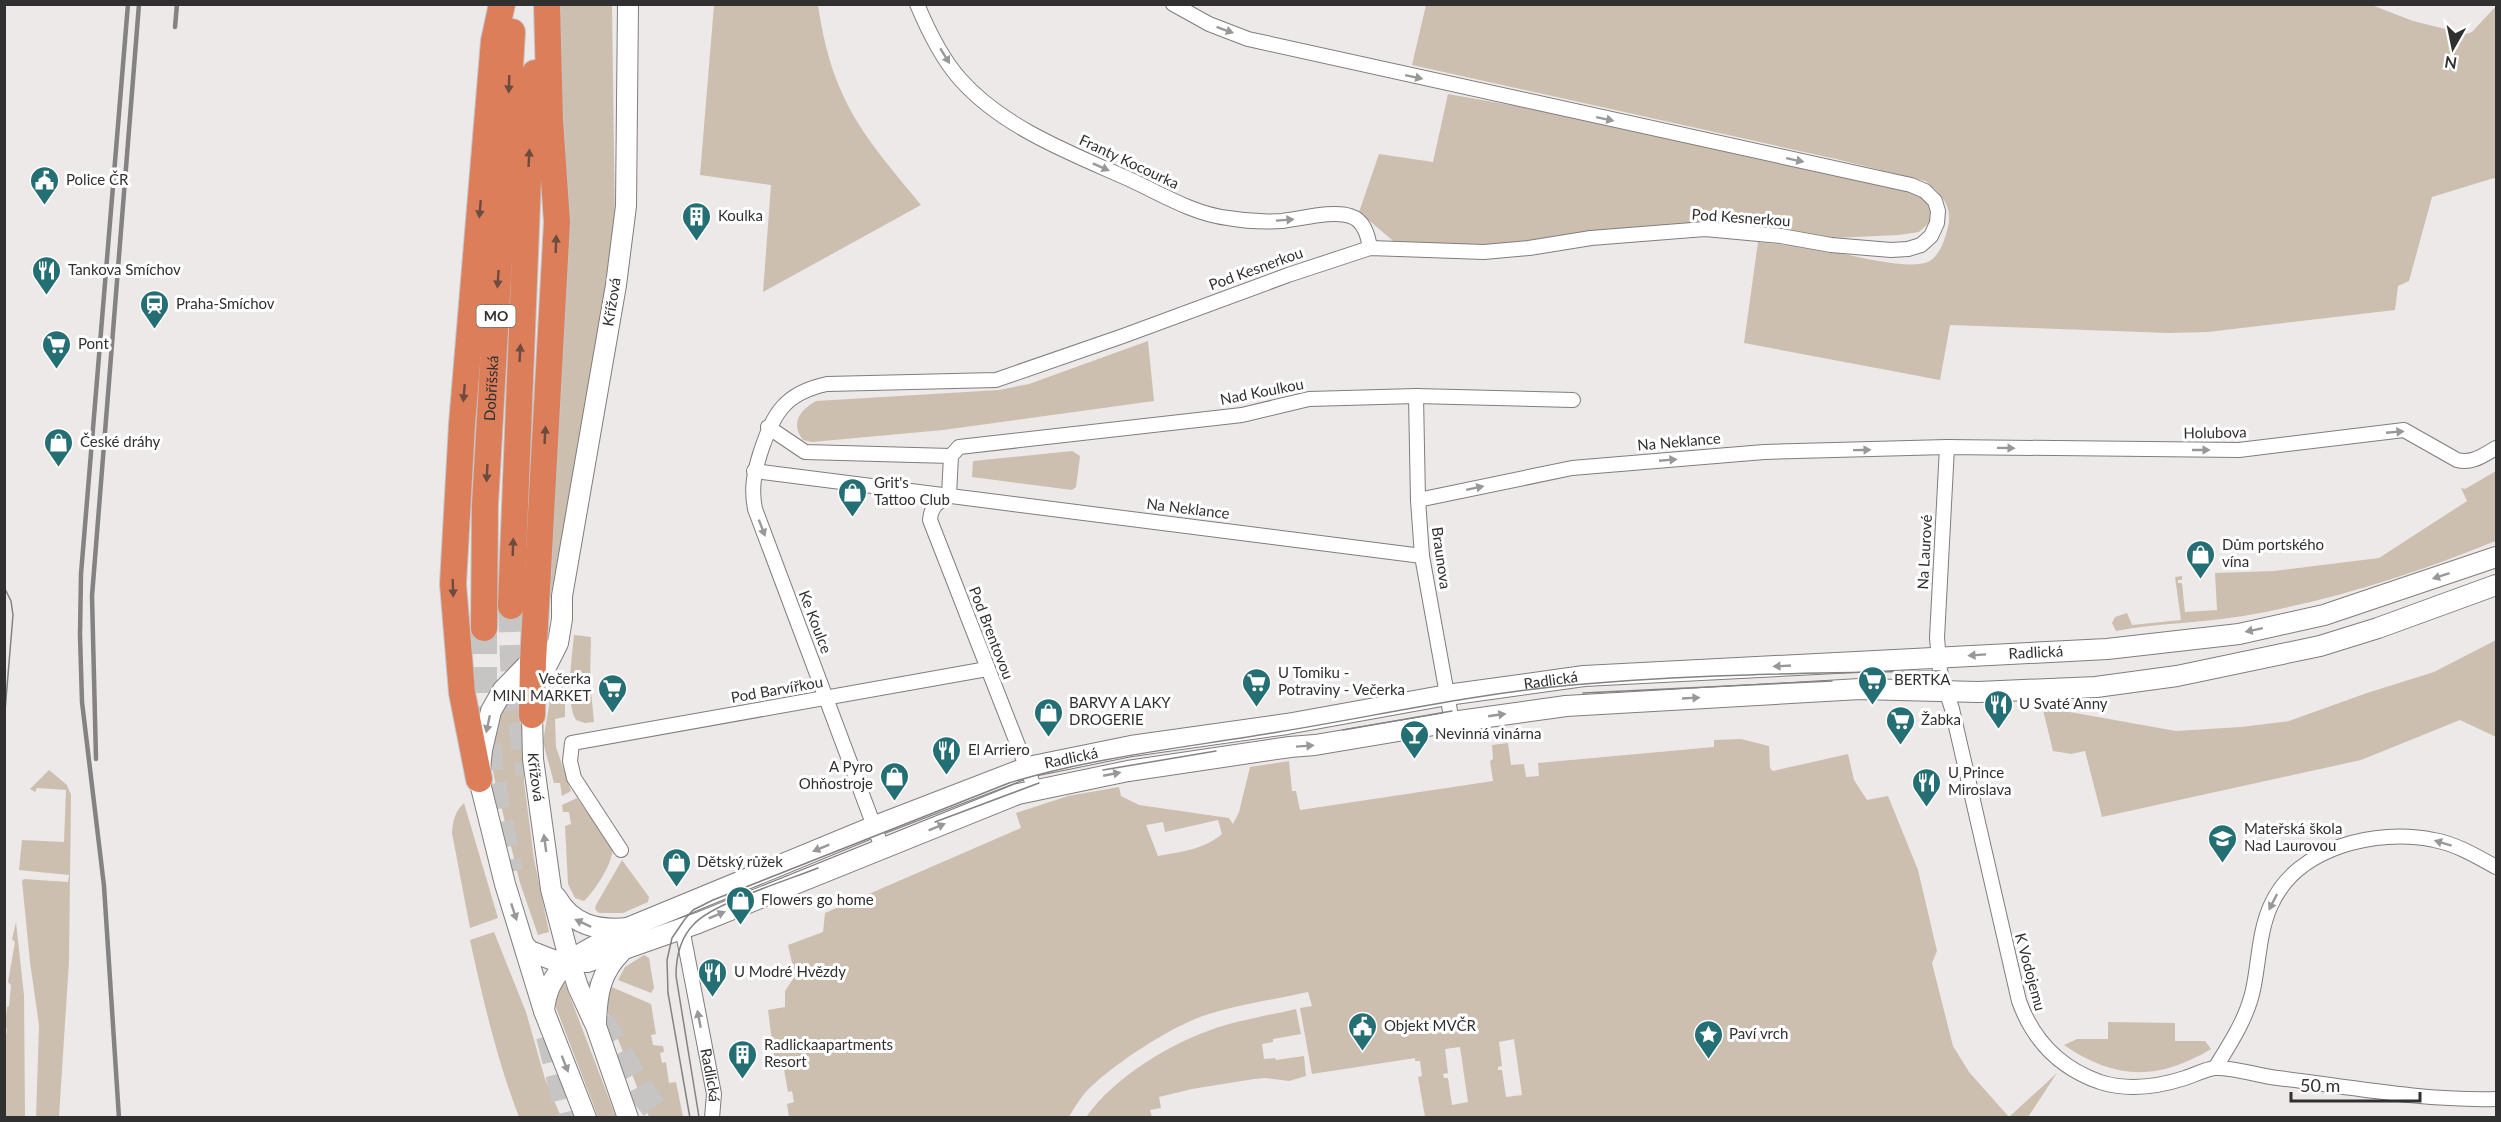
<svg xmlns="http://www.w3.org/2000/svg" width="2501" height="1122" viewBox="0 0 2501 1122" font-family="Lato,sans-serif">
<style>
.green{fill:#ccbfaf;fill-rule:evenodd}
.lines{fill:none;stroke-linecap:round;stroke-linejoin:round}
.highway-tunnel{stroke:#c7c4c4;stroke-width:26;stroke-dasharray:26 13;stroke-linecap:butt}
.street-casing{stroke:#817d7d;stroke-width:16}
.secondary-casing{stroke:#817d7d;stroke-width:22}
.highway-casing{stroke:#c5c5c5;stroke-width:28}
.street{stroke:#fff;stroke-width:14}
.secondary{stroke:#fff;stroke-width:20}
.highway{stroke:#dd7e5b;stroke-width:26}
.tram{stroke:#848282;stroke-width:1.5}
.rail{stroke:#848282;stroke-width:4.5}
.oneway{fill:#989898}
.oneway2{fill:#6d4b3f}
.labels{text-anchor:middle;stroke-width:6;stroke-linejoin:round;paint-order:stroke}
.shield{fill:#fff;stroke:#6f6e6e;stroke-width:1.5}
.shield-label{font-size:14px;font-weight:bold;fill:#313030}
.street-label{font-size:15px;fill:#313030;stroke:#fff}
.poi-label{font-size:15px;fill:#313030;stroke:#fff;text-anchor:start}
</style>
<rect width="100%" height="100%" fill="#ede9e9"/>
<g class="green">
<path d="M2369,4L2413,21L2466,34L2472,32L2496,6V180L2494,178L2432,197L2409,281L2398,286L2395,310L2208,332L2168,333L1950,325L1940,380L1744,343L1758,242C1783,245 1808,246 1832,251C1852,256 1910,270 1928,262C1940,256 1945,239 1948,227C1953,207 1941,192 1925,181L1836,159L1412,65L1426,5Z"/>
<path d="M560,5H612L615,228L593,367L545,627L557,46Z"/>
<path d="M714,5H818C822,32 828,60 839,86C857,131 891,168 921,205L763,292L771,185L700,175Z"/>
<path d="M1448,94L1555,113L1914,193C1927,200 1933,208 1929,223L1919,232L1899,235L1834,238L1768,228L1484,246L1398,245L1359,212L1379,154L1433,162Z"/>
<path d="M1148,341L1154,401L943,430L812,442L803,440C790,423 800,410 816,401L999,390L1029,384Z"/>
<path d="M1072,451L1080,456L1076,487L1072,490L972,477L973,461Z"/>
<path d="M2496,471V541L2493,542C2412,575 2330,601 2243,616C2201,623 2157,623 2116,631L2112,623L2115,617L2127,613L2132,625L2181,620L2175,577L2182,576V580H2178V583H2182L2185,612L2217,610L2215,573L2274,571L2379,558L2467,501L2461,488L2465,489Z"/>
<path d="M574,635L591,637L590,680L594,722L585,723L576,720C565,702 572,656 574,635Z"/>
<path d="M2496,640V737L2460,720L2361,760L2102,817L2085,751L2071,754L2053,751L2043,710L2053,709L2176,731L2241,727L2289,721L2367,693L2434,672Z"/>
<path d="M521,682L524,782L534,859L549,932L538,935L520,883L494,777L490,748L497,714Z"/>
<path d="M559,686L565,687V717L555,719L556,747L571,791L562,796L560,783H554L543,742L550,699Z"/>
<path d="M1741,739L1769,746L1770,768L1773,771L1848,754L1854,780L1867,800L1888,796L1918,870L1937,951L1932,963L1953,1046L1969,1072L2009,1117L2057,1073L2028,1117H1425L1418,1077L1422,1076L1420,1061H1415V1058L1312,1074L1300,1008L1312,1006L1308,992C1272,1000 1235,1005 1200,1017C1168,1029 1119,1061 1094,1084C1083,1093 1076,1105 1069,1117H789L787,1104L794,1102L792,1091L788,1092L782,1058H774L768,1010L785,1007V991L795,976L788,945L823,932L825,913L1021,828L1016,813L1068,796L1119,787L1121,796L1139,805L1229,818L1233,824L1239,812L1250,767L1289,761L1292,791H1296L1300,810L1493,781L1490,761L1493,759L1492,745L1508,743L1511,765L1524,764L1526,777L1539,776L1538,763L1714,747V740ZM1218,820L1222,834C1205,849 1180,852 1158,856L1146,825L1163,822L1165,832ZM1514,1039L1522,1095L1506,1097L1502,1070H1498V1067L1502,1066L1499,1042ZM1460,1047L1468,1102L1452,1105L1448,1078H1444L1443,1074L1448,1073L1445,1049Z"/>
<path d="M49,770L67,785L71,795L69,961L59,1117L36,1118L39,1025L30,962L22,881L24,879L68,882L69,875L19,870L22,840L64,842L66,790L37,788L35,792L30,789Z"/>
<path d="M577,798L613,849C611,866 596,889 584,901L575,898L568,884L565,826L571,824L569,812H563L562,805Z"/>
<path d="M464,803L498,918L470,928L452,833C453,819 455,812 464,803Z"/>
<path d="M622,860L649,897L648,902L623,913H599L595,909L596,905Z"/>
<path d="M16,922L24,995L25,1117H5L4,1050L7,1029L5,1026L7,1007L9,1006L11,985L8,982L15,942L12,939Z"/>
<path d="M494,932L526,1012L545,1079L561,1117H519C497,1060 483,1000 470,940Z"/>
<path d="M644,955L649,958L654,988L651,993L618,980L625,967Z"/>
<path d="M564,981L616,1117H598L555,1005L557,983Z"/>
<path d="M607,985L651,1004L656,1034L651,1035L653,1045L663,1046L664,1052L660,1053L662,1063L666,1062L669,1083L676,1082L683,1117H649L608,1014L606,1004Z"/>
<path d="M1296,1009L1301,1034L1273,1039V1042L1262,1044L1264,1059L1275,1058L1276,1060L1304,1056L1306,1076L1289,1081L1266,1078L1254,1079L1192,1089L1159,1097L1161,1108L1150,1110L1152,1117H1086C1116,1076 1170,1043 1219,1027C1244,1019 1271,1015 1296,1009Z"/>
<path d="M2108,1022L2175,1023V1041H2205L2211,1049C2158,1081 2115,1080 2064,1045L2077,1039H2108Z"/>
</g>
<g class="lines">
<g class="highway-tunnel">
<path d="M511,606L514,687L529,774"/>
<path d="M484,628V697L491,773L510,872"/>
<path d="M563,908L602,1022L644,1095L662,1118"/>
<path d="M549,1036L569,1118"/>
</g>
<defs>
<g id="street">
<path d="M917,4C927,28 943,60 960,79C1003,128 1073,154 1131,180C1161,194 1194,214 1228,218C1245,221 1265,222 1282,221C1301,219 1333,210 1350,216C1364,220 1368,235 1370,248"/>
<path d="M1416,396L1418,500L1422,556L1452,722"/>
<path d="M768,427L805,452L951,456"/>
<path d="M1947,447L1937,638L1940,671L1952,709L2019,1001C2033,1040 2060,1068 2100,1082C2128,1091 2157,1087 2185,1078C2194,1075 2206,1069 2215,1068C2233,1067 2259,1076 2278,1078C2350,1087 2424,1101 2496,1099"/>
<path d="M754,471L1422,556"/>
<path d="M949,495L951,456L959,447L1242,415L1309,399L1416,396L1573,400"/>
<path d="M949,495C937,503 931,506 930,520L1035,789"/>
<path d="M1418,500L1572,468L1764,452L1947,447L2239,450L2404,430L2457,460C2473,464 2483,455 2496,448"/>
<path d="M621,850L574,778L570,761L572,743L987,669"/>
<path d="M883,850L755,509C751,489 754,473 760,454C773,414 784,393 827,384L996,380L1123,336L1288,275L1370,248L1484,252L1529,248L1591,238L1705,229L1781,236L1831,245L1891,250L1908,249L1921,245L1931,236L1937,223L1938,211L1935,201L1925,191L1911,185L1248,39L1209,24L1173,4"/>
<path id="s1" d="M682,928L714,1094L712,1118"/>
<path d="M2215,1068C2230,1044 2247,1018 2253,990C2259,962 2259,931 2271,905C2297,847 2376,828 2434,840C2456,844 2476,856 2496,867"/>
</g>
<g id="secondary">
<path id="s2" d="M628,4L626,206L616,285L562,596V619L558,643L541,677L532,715L533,759L551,889L570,962L578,987L596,1026L628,1118"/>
<path d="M538,654L503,690L491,711L482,750L479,779L505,884L544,1011L586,1118"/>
<path d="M556,897C572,925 597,931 628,928"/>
<path d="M525,946L530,951L553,960L587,962L698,923L1018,794L1128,771L1290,747L1315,745L1452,722L1566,706L1860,689L1978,692L2096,687L2177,676L2320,646L2378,628L2496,585"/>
<path id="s3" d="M544,1011C548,959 591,951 630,927L875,826L1028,767L1131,746L1287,724L1447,695L1584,676L2107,649L2239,634L2324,615L2496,557"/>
<path d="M596,1023C597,994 600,973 621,952"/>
</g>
<g id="highway">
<path d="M511,606L530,129L535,73"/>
<path id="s4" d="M484,628L485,505L512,32"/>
<path d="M532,715L533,661L557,222L550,121L547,4"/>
<path d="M479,779L462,693L453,584L462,424L494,41L502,4"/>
</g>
</defs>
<use href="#street" class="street-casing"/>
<use href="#secondary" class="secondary-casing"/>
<use href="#highway" class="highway-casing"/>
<use href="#street" class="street"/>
<use href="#secondary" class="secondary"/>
<use href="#highway" class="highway"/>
<g class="tram">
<path d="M4,587L11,601L13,615L4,723"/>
<path d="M1583,693L1832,681"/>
<path d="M1343,730L1452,711"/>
<path d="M1103,770L1216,751"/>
<path d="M935,822L1039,783"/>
<path d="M699,1117L676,976C676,957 680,938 694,924C714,903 788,880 818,868"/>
<path d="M690,1118L668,993L667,960L672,938L685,919L693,910L713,900L1009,783C1093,757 1190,747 1278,732C1376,716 1473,694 1572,685C1694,674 1818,673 1940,671"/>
</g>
<g class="rail">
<path d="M175,27L177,4"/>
<path d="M96,759L92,596L139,4"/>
<path d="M119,1118L104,886L82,702L80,635L81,574L128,4"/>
</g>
</g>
<defs><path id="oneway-solid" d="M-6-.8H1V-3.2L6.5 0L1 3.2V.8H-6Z" transform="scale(1.5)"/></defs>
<g class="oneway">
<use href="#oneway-solid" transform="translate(1225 30) rotate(20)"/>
<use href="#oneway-solid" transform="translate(945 56) rotate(58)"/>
<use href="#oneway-solid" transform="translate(1414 77) rotate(12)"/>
<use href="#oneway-solid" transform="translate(1605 119) rotate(12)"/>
<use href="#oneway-solid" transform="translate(1795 160) rotate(12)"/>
<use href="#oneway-solid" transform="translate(1101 167) rotate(24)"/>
<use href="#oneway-solid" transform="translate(1285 220) rotate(-4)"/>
<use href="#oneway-solid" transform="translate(2395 432) rotate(-5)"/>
<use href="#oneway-solid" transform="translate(2006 448) rotate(1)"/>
<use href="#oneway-solid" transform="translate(1862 450) rotate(-1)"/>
<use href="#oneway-solid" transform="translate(2201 450)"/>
<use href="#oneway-solid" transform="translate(1668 460) rotate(-5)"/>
<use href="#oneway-solid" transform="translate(1475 488) rotate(-12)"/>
<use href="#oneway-solid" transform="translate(762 528) rotate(69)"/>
<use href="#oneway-solid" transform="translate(2441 576) rotate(162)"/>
<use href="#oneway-solid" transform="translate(2254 630) rotate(168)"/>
<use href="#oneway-solid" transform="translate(1977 655) rotate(176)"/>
<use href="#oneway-solid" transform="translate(1782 666) rotate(177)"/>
<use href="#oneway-solid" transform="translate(1691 698) rotate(-3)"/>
<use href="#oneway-solid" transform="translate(1497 715) rotate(-8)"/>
<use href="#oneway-solid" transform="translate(488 724) rotate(102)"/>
<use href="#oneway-solid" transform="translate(1305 746) rotate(-4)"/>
<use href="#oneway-solid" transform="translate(1112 774) rotate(-11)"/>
<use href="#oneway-solid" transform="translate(937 827) rotate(-22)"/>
<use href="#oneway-solid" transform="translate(545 843) rotate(-98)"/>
<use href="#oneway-solid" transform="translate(2443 843) rotate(-163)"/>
<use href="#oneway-solid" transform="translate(821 848) rotate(158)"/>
<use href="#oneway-solid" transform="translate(2273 902) rotate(117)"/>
<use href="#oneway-solid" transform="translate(514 912) rotate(72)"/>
<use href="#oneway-solid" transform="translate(717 915) rotate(-22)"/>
<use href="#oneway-solid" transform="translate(583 923) rotate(-155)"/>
<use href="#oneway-solid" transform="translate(699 1019) rotate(-101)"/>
<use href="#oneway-solid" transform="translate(565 1064) rotate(69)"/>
</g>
<g class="oneway2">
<use href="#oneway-solid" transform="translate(509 84) rotate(92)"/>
<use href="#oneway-solid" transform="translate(529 158) rotate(-87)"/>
<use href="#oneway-solid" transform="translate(480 209) rotate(95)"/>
<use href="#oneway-solid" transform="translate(556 244) rotate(-88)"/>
<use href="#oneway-solid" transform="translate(498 279) rotate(94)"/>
<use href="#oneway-solid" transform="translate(520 353) rotate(-87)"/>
<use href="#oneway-solid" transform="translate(464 393) rotate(95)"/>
<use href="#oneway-solid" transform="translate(545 435) rotate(-87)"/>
<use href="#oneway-solid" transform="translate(487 473) rotate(93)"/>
<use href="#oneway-solid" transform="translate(513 547) rotate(-88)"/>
<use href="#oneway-solid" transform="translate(453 588) rotate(88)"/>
</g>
<defs>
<symbol id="civic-pin" viewBox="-11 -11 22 30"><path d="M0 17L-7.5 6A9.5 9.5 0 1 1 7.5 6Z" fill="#246f73" stroke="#fff"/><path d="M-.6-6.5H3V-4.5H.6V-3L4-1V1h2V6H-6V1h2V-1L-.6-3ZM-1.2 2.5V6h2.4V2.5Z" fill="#fff"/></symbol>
<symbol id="building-pin" viewBox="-11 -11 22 30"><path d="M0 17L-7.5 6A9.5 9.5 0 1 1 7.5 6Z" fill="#246f73" stroke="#fff"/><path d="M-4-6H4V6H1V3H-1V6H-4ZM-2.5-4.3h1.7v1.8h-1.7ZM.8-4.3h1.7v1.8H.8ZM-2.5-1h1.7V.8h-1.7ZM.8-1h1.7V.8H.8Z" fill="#fff"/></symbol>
<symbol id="restaurant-pin" viewBox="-11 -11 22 30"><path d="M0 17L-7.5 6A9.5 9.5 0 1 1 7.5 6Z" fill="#246f73" stroke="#fff"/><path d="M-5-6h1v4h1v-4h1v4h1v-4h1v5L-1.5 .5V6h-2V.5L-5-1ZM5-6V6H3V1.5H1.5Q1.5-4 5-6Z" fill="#fff"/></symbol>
<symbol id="station-pin" viewBox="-11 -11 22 30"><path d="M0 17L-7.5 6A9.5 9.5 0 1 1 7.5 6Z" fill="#246f73" stroke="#fff"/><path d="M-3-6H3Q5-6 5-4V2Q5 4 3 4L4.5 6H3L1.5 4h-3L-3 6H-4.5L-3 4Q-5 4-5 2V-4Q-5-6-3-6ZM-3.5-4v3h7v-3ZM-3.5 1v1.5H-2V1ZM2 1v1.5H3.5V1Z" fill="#fff"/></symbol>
<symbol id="supermarket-pin" viewBox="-11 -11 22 30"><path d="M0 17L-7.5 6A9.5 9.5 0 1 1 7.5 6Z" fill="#246f73" stroke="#fff"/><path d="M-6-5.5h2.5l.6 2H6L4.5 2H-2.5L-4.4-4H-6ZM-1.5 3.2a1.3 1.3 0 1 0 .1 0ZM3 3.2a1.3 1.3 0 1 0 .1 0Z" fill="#fff"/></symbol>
<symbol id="shop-pin" viewBox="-11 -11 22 30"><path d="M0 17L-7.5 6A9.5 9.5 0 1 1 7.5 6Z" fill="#246f73" stroke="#fff"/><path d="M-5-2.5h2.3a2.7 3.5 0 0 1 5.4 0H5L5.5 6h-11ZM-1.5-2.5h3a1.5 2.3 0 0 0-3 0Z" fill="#fff"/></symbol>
<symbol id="bar-pin" viewBox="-11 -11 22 30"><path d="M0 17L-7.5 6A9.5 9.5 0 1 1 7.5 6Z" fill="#246f73" stroke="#fff"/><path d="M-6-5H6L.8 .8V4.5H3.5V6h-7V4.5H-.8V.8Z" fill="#fff"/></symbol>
<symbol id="school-pin" viewBox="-11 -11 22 30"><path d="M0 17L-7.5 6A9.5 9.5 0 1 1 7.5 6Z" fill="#246f73" stroke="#fff"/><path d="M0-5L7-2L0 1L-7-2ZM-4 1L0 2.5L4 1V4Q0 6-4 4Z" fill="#fff"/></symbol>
<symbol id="sight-pin" viewBox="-11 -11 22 30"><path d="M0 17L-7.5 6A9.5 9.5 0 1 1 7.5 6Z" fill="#246f73" stroke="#fff"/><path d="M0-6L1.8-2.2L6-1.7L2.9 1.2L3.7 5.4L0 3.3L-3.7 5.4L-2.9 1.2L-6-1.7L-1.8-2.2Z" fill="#fff"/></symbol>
</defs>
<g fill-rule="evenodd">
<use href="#civic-pin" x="28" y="164" width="33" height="45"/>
<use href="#building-pin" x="680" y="200" width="33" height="45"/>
<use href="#restaurant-pin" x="30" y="254" width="33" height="45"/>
<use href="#station-pin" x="138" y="288" width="33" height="45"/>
<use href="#supermarket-pin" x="40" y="328" width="33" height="45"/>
<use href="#shop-pin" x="42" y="426" width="33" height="45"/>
<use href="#shop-pin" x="836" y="476" width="33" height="45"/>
<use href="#shop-pin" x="2184" y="538" width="33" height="45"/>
<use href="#supermarket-pin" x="1856" y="664" width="33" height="45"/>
<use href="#supermarket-pin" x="1240" y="666" width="33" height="45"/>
<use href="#supermarket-pin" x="596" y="672" width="33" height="45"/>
<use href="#restaurant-pin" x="1982" y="688" width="33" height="45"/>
<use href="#shop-pin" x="1032" y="696" width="33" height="45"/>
<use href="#supermarket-pin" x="1884" y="704" width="33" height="45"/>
<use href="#bar-pin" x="1398" y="718" width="33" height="45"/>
<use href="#restaurant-pin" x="930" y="734" width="33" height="45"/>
<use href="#shop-pin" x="878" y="760" width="33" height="45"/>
<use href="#restaurant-pin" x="1910" y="766" width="33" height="45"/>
<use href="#school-pin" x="2206" y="822" width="33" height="45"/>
<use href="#shop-pin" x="660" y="846" width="33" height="45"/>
<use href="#shop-pin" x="724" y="884" width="33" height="45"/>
<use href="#restaurant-pin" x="696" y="956" width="33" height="45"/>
<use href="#civic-pin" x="1346" y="1010" width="33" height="45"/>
<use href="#sight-pin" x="1692" y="1018" width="33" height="45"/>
<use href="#building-pin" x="726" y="1038" width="33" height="45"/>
</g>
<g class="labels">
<rect class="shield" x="476.5" y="305" width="39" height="22" rx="4.5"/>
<g class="shield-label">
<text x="496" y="321">MO</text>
</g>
<g class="street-label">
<text transform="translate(1129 162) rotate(25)" y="5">Franty Kocourka</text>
<text transform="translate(1741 218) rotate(4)" y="5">Pod Kesnerkou</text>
<text transform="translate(1256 269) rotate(-20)" y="5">Pod Kesnerkou</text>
<text transform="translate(612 302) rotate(-81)" y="5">Křížová</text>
<text dy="5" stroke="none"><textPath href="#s4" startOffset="240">Dobříšská</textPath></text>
<text transform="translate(1262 392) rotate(-11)" y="5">Nad Koulkou</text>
<text transform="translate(2215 433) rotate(-1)" y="5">Holubova</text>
<text transform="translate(1679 442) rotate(-5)" y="5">Na Neklance</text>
<text transform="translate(1188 509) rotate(7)" y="5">Na Neklance</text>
<text transform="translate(1925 552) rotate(-87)" y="5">Na Laurové</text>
<text transform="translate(1441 558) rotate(82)" y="5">Braunova</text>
<text transform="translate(815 622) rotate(69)" y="5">Ke Koulce</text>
<text transform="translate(991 633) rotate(69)" y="5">Pod Brentovou</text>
<text dy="5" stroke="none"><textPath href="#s3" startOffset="1572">Radlická</textPath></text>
<text dy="5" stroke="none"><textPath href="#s3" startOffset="1086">Radlická</textPath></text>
<text transform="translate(777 690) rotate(-10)" y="5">Pod Barvířkou</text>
<text dy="5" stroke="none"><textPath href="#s3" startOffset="600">Radlická</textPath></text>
<text dy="5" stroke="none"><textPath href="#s2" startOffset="784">Křížová</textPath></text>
<text transform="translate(2030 972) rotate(75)" y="5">K Vodojemu</text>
<text dy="5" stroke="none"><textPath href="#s1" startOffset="150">Radlická</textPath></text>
</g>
<g class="poi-label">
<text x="66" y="185">Police ČR</text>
<text x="718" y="221">Koulka</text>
<text x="68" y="275">Tankova Smíchov</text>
<text x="176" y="309">Praha-Smíchov</text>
<text x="78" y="349">Pont</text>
<text x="80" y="447">České dráhy</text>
<text x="874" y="488">Grit's<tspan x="874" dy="17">Tattoo Club</tspan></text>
<text x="2222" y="550">Dům portského<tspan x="2222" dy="17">vína</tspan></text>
<text x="1278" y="678">U Tomiku -<tspan x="1278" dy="17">Potraviny - Večerka</tspan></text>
<text x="591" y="684" text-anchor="end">Večerka<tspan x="591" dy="17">MINI MARKET</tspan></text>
<text x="1894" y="685">BERTKA</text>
<text x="1069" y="708">BARVY A LAKY<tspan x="1069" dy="17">DROGERIE</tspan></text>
<text x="2019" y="709">U Svaté Anny</text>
<text x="1921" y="725">Žabka</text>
<text x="1435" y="739">Nevinná vinárna</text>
<text x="968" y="755">El Arriero</text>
<text x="873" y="772" text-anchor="end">A Pyro<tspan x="873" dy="17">Ohňostroje</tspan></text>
<text x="1948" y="778">U Prince<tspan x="1948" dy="17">Miroslava</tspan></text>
<text x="2244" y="834">Mateřská škola<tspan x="2244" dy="17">Nad Laurovou</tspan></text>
<text x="697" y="867">Dětský růžek</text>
<text x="761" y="905">Flowers go home</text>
<text x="734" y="977">U Modré Hvězdy</text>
<text x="1384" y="1031">Objekt MVČR</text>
<text x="1729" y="1039">Paví vrch</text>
<text x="764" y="1050">Radlickaapartments<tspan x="764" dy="17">Resort</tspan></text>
</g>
</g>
<rect width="2501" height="1122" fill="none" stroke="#313030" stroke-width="12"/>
<g transform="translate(2453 48) rotate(189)" stroke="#ffffff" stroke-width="4.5" paint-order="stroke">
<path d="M0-4.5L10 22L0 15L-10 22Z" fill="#313030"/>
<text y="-9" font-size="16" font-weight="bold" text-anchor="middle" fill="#313030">N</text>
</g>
<path d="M2291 1092v9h129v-9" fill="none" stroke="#313030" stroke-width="3"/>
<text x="2300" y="1092" font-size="18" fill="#313030" stroke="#ffffff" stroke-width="4.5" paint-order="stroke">50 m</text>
</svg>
